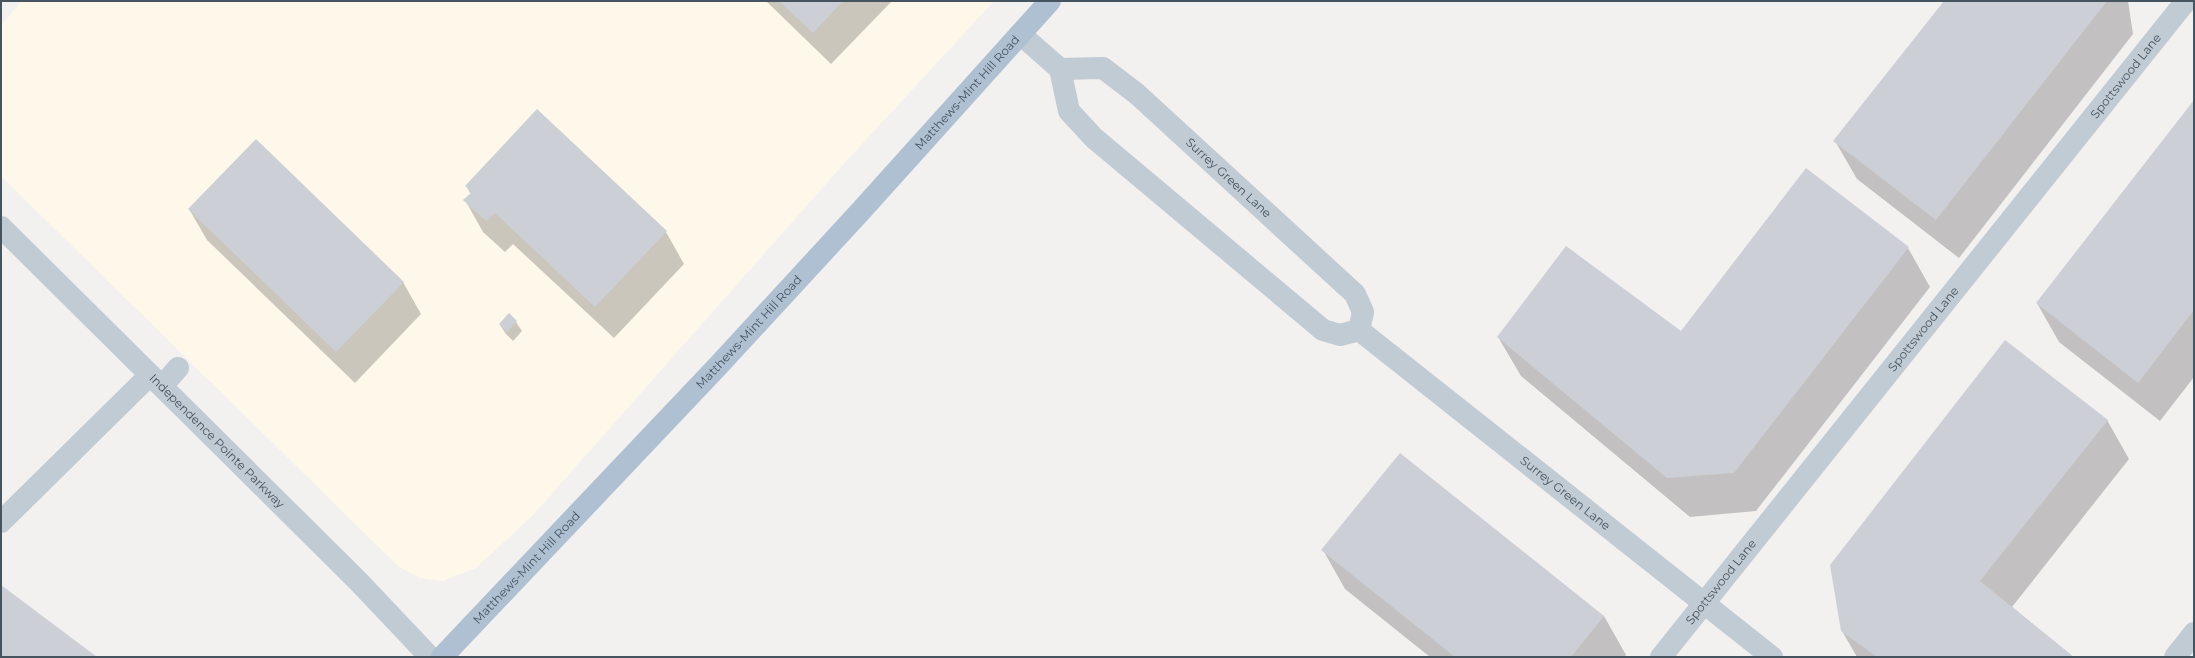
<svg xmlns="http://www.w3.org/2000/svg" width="2195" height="658" viewBox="0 0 2195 658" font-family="Montserrat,sans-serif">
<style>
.commercial{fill:#fef8ea}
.shadow{fill:#0003}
.building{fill:#cccfd6}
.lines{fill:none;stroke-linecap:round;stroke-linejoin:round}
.minor{stroke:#c0cbd4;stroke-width:22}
.major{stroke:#aec0d2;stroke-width:22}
.labels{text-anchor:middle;stroke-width:3;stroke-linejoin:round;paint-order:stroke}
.street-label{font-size:12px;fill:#465460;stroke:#fff}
</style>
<rect width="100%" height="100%" fill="#f3f0f0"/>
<path class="commercial" d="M22,1H994L840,168L533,515L476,568L443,581L420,578L399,567L1,176V25Z"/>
<g class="shadow">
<path d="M766,1H892L831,64Z"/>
<path d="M1945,1H2128L2133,34L1959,258L1857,179L1835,141Z"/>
<path d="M2194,102V377L2160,421L2059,342L2037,303Z"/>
<path d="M466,186L666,232L684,264L614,338L513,244L505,252L483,232L465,200L471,194Z"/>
<path d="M189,209L403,282L421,314L355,383L207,240Z"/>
<path d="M1908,248L1930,287L1756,511L1690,517L1521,376L1498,337L1681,332Z"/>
<path d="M509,315L516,322L522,331L513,341L506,334L500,325Z"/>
<path d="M2107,420L2129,459L2012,607L2073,657H1857L1842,631Z"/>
<path d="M1323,550L1604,616L1626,655L1624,657H1430L1345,589Z"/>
</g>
<g class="building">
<path d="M779,1H843L813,33Z"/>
<path d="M1944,1H2107L1936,220L1833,141Z"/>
<path d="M2194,100V310L2138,383L2036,303Z"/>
<path d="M537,109L667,231L595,307L495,213L486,221L463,200L472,192L465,186Z"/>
<path d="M256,139L404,282L336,352L188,209Z"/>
<path d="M1806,168L1909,247L1734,473L1667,478L1497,337L1566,246L1681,331Z"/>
<path d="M509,313L517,321L507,332L499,324Z"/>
<path d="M2005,340L2108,420L1980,581L2074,657H1877L1841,631L1830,565Z"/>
<path d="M1400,453L1604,616L1571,657H1455L1321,550Z"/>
<path d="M1,585L97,657H1Z"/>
</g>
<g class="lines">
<g class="minor">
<path d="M1020,34L1060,69L1069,111L1094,138L1323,330L1340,335L1359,330"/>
<path id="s1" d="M1060,69L1103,68L1137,94L1355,294L1363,312L1359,330"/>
<path id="s2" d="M1,227L358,581L430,657"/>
<path id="s3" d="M1359,330L1772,657"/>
<path d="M162,386L178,368"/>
<path d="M1,522L150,375"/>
<path id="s4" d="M1661,657L2186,1"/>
<path d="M2175,657L2194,633"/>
</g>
<path class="major" id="s5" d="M442,657L717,367L859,213L1050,1"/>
</g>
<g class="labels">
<g class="street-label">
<text dy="4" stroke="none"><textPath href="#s4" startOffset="744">Spottswood Lane</textPath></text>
<text dy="4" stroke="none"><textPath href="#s5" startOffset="771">Matthews-Mint Hill Road</textPath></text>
<text dy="4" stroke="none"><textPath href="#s1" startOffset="210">Surrey Green Lane</textPath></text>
<text dy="4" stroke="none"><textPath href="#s4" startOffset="420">Spottswood Lane</textPath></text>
<text dy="4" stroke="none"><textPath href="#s5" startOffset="447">Matthews-Mint Hill Road</textPath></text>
<text dy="4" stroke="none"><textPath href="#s2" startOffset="304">Independence Pointe Parkway</textPath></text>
<text dy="4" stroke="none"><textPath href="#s3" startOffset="263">Surrey Green Lane</textPath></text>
<text dy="4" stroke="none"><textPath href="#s5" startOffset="123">Matthews-Mint Hill Road</textPath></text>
<text dy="4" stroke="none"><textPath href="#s4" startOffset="96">Spottswood Lane</textPath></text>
</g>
</g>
<rect width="2195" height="658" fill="none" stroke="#465460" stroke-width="4"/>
</svg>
